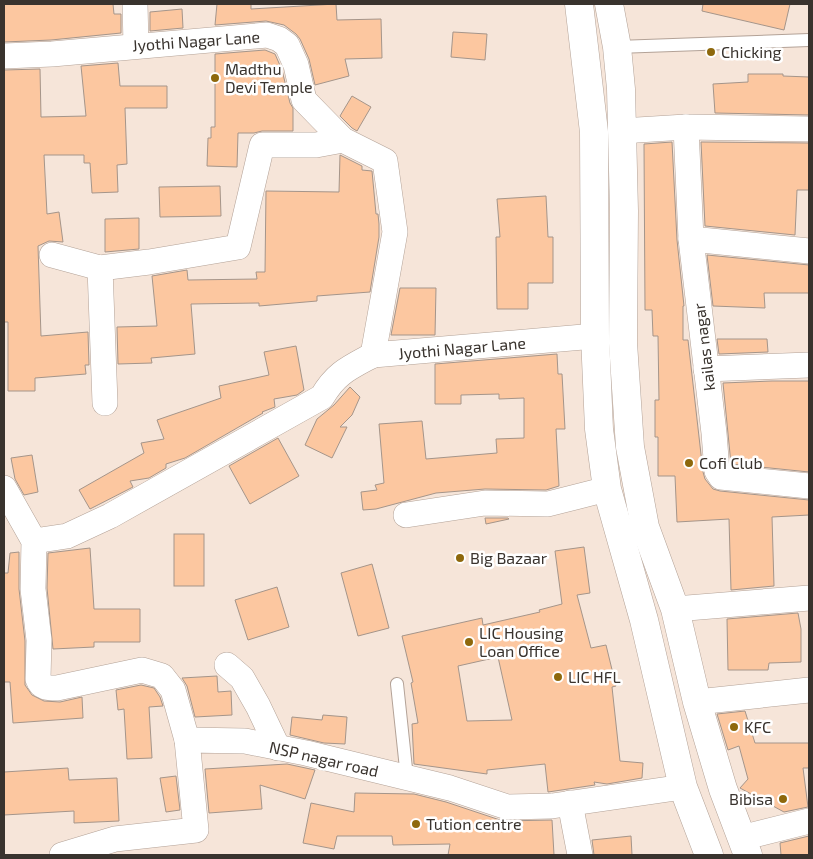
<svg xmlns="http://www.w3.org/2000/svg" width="813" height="859" viewBox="0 0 813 859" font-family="'Exo 2',sans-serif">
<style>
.building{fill:#fcc7a0;stroke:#a5958a;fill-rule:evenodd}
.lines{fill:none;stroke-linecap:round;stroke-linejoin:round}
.lane-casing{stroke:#b3a297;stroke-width:14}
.street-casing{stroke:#b3a297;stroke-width:26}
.primary-casing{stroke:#b3a297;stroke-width:29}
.lane{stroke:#fff;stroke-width:12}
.street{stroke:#fff;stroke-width:25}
.primary{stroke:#fff;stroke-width:28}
.poi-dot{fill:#8e680c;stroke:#fff;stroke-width:2}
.labels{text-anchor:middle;stroke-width:5;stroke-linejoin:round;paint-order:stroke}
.street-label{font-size:16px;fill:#39332e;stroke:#fff}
.poi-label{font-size:16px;fill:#39332e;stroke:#fff;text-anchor:start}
</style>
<rect width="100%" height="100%" fill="#f6e5d9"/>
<g class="building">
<path d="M4,4H113L114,14H121V33L51,40L4,42Z"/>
<path d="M217,4H251V9L336,4L337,20L381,19L382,58L345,59L349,76L315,85L309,59L300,39L296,34L284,25L266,21L215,25Z"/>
<path d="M703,4H790L784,30L702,11Z"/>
<path d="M182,9L183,28L150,31V12Z"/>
<path d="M453,32L487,34L485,60L451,57Z"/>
<path d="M265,50L275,54L282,70L290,103L293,108V131H262L254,133H238L237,167L207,166L208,138H211V127H215V54Z"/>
<path d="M118,63L120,86H167V108H125L127,164L117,165L118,192L92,193L90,163H84V155H44L47,214L59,212L63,242L49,241L38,246L41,336L88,332L89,365H85L86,374L35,378V391H8V322H4V70L40,69L41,117L86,116L81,66Z"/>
<path d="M748,74H783V76L809,77V115L715,113L713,84L748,82Z"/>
<path d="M352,96L371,107L357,131L352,128L340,116Z"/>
<path d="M672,142L677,240L684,306H683V340H688L703,472L705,479L713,489L720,491L809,500V515L772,517L774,586L731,590L729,519L677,522L675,476H658V437H655V400H659L658,336H653L652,310H645L644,144Z"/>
<path d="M701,142L809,143V190H797L795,235L705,226Z"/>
<path d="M340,155L362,166V170L372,171L376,214H378L379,224V237L370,292L317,296V301L259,306V303L191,304L195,354L151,358L152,363L118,364L117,327L157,326L152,276L187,270L188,280L257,279L256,272H265L266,191L339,192Z"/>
<path d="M220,186L221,216L160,217L159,187Z"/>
<path d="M546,196L548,237H553V283H528V309H497L496,237H500L497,199Z"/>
<path d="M139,218V249L105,252V219Z"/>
<path d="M707,255L809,265V293H764L765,308L713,306Z"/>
<path d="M400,288H436L435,335H391Z"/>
<path d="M717,339H767L768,352L719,354Z"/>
<path d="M296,346L304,390L297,395L274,399L275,407L262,412L263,413L185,458L166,464V468L149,478L130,481L133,487L90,509L79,490L144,453L141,443L164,439L157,420L221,398L219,386L269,375L264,352Z"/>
<path d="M557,354L558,374H562L565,429H556L559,486L546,490L485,489L436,493L376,509L363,510L361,492L377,490L375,485L384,483L379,424L422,421L426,459L497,453L496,439L524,438V398L499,399V394L461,395V404H435V364Z"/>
<path d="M772,381H809V472L731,464L723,383Z"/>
<path d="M350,387L360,397L352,415L340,427H347L332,458L305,445L317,419L334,405Z"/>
<path d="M278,438L299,476L250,504L229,466Z"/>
<path d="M32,455L38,492L24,495L15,479L11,458Z"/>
<path d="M485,518H508L509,519L486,524Z"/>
<rect x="174" y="534" width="30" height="52"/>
<path d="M584,547L590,593L577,595L591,648L606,645L616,686L612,687L620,761L643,763L642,778L607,784L594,782L595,785L548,792L545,764L487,770V774L414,764L412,724L418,723L411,683L413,682L402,636L482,618L483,625L540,612L539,610L562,604L555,551ZM498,657L512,720L467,721L458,666Z"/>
<path d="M90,548L94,609H140V642H94V647L53,649L47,588L48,553Z"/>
<path d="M19,552V589L25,641V685L32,695L44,701L60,702L82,697L83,718L13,723L10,682H4V573H8L10,553Z"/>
<path d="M372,564L389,628L358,636L341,573Z"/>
<path d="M277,587L289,627L248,640L235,600Z"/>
<path d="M798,613L801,629V662L769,663L768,670H728L727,619Z"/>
<path d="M217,676L218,692L231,691L232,715L195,717L187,686L182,678Z"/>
<path d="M141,685L154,688L160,697L163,706L149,707L152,758L127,759L124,709L118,710L116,690Z"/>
<path d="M745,711L755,743H809V768H803L808,807L784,812L740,788L748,779L739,746L728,750L717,714Z"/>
<path d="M323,715L347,717L345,744L324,743L290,735L292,717L322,720Z"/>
<path d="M287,764L315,770L305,799L260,785L262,809L209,813L205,769Z"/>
<path d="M68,768L69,780L117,778L119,821L74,823V811L4,815V772Z"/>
<path d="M176,776L180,810L166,812L160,778Z"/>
<path d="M355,793L414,794L446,802L503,821L552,820L554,855H448L450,844L393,845L392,836H337L334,849L303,843L311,803L354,812Z"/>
<path d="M631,836L632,855H594L592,840Z"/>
<path d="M809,836V855H781L780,843Z"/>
</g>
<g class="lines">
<defs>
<g id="lane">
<path d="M617,47L809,40"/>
<path d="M397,684L407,778"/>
</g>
<g id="street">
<path d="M135,4L136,45"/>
<path d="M4,56L52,54L267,35L279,39L287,45L296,65L304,100L343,140L385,161L395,232L373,355L595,336"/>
<path d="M686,127L691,239L714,433L717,471L721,477L809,486"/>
<path d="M621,131L686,127L809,129"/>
<path d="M691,239L809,251"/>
<path d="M52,255L100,268L149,262L238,247L262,145H316L343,140"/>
<path d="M100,268L105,403"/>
<path d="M706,369L809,365"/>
<path d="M4,488L34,541L33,589L39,640L38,679C41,688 48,688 57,688L142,670L162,676L173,690L187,740"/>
<path d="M406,515L485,503L548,504L607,489"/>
<path d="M34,541L67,536L110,516L322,397C336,373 349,368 373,355"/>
<path d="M675,609L809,598"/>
<path d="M227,665L242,678L258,706L278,748"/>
<path d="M697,702L809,690"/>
<path d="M570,803L580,855"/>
<path d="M741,838L809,821"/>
<path d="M62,855L115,839L196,830L187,740L245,741L306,753L450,788L507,807L552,806L683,787"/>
</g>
<g id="primary">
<path d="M579,4L594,132L595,336L599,429L607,489L644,620L683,787L709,855"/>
<path d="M609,4L617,47L621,89L624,211L623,343L630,447L645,527L675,609L697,702L723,789L748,855"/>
</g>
</defs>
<use href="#lane" class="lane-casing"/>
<use href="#street" class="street-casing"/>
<use href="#primary" class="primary-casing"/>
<use href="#lane" class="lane"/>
<use href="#street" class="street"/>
<use href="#primary" class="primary"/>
</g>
<g class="poi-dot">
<circle cx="711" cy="52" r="5"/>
<circle cx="215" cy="78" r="5"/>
<circle cx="689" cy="463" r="5"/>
<circle cx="460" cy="558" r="5"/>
<circle cx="469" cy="642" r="5"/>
<circle cx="558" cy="677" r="5"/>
<circle cx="734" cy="727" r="5"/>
<circle cx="783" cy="799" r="5"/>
<circle cx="416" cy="824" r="5"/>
</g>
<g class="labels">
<g class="street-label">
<text transform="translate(196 41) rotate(-4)" y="6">Jyothi Nagar Lane</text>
<text transform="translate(704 347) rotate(-97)" y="6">kailas nagar</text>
<text transform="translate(462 348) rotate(-5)" y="6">Jyothi Nagar Lane</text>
<text transform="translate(324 759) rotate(13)" y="6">NSP nagar road</text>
</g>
<g class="poi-label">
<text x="721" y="58">Chicking</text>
<text x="225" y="75">Madthu<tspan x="225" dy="18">Devi Temple</tspan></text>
<text x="699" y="469">Cofi Club</text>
<text x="470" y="564">Big Bazaar</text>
<text x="479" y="639">LIC Housing<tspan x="479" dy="18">Loan Office</tspan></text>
<text x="568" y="683">LIC HFL</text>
<text x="744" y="733">KFC</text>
<text x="773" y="805" text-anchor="end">Bibisa</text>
<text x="426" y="830">Tution centre</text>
</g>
</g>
<rect width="813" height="859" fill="none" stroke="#39332e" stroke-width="10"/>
</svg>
